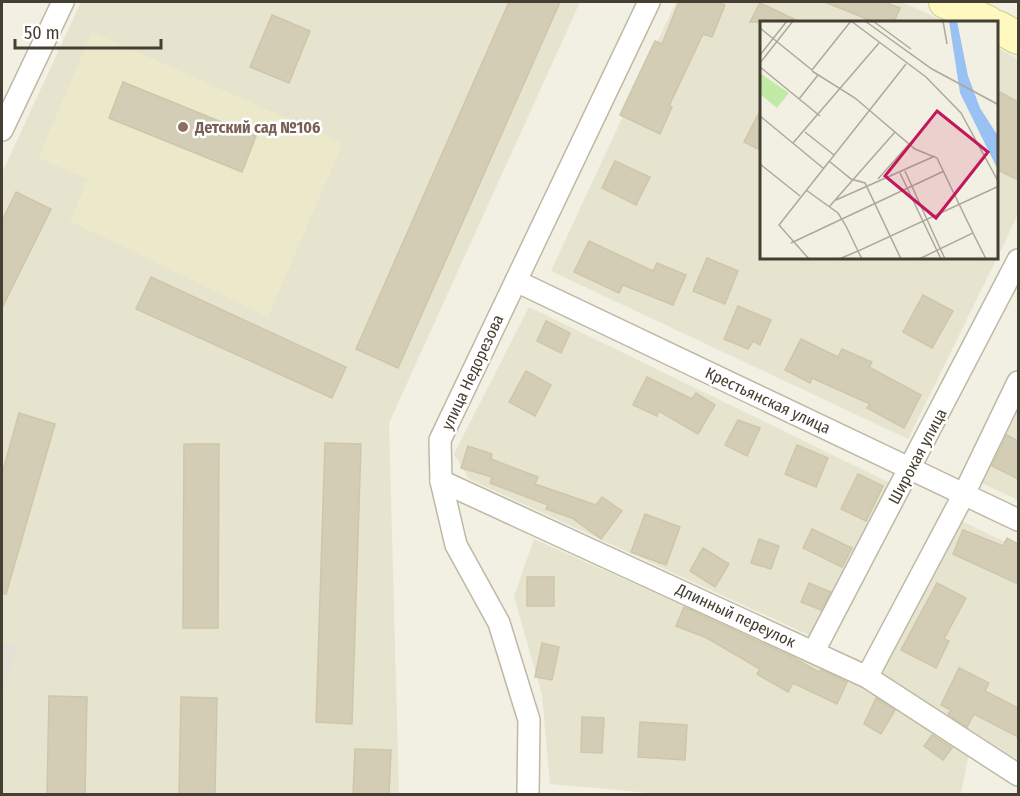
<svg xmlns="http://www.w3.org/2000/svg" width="1020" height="796" viewBox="0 0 1020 796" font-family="'Fira Sans Condensed',sans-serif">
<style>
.residential{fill:#e6e3cf}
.industrial{fill:#e4e0d7}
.education{fill:#ece8ca}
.building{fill:#d4cdb6;stroke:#cfc6a9;stroke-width:1.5}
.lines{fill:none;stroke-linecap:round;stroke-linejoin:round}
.street-casing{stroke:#beb9a4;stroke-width:24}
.secondary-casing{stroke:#d5cd8e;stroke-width:34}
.street{stroke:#fff;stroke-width:21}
.secondary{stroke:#fff9bf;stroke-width:32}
.education-dot{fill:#8d6e63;stroke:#fff;stroke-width:2}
.labels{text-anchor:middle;stroke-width:5;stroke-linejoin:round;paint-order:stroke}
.education-label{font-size:16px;font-weight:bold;fill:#785e54;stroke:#fff;text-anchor:start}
.street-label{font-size:16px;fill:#443f32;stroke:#fff}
.inset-road{fill:none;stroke:#aca99c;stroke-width:1.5}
.view{fill:#c2185b;fill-opacity:0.15;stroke:#c2185b;stroke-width:3}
.inset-edge{fill:none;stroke:#443f32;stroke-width:3}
</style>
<rect width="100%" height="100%" fill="#f2f0e2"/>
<g class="residential">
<path d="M81,2H580L389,423L399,794H2V173Z"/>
<path d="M676,2H902L945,22H762V258H997L908,439L551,271Z"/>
<path d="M998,48L1018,59V214L998,256Z"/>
<path d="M529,307L890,483L811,636L469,479L454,454Z"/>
<path d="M1018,398V500L977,481Z"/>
<path d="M959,520L1018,548V760L880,672Z"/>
<path d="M534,539L860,684L969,753L961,794H661L550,784L542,695L514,596Z"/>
</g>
<path class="industrial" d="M2,642L16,647L2,701Z"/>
<path class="education" d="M92,32L343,143L268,317L70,221L88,179L38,158Z"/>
<g class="building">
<path d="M509,2H560L398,368L356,349Z"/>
<path d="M679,2H717L725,5L712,37L703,34L669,106L672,107L660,134L620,115L655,41L662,44Z"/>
<path d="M825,2H884L900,8L894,22H874Z"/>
<path d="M760,3L800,22H750Z"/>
<path d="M272,15L310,31L289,83L250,67Z"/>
<path d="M123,82L256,136L242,172L109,118Z"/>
<path d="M998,91L1018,102V180L998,170Z"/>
<path d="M762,107V151L744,142Z"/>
<path d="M615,161L650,177L636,205L602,188Z"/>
<path d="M16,192L51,209L2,308V221Z"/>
<path d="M589,241L653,271L657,263L686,275L673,305L623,285L619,293L574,272Z"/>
<path d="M707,258L738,271L725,304L693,291Z"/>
<path d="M151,277L346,367L332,398L136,309Z"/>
<path d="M923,295L953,311L932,348L903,332Z"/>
<path d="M738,306L771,320L760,345L753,341L748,349L724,339Z"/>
<path d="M546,321L570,333L561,353L537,341Z"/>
<path d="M801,339L838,357L842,349L872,362L869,367L921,395L904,428L867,408L870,404L812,378L810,383L785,370Z"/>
<path d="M526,371L551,385L535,416L509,402Z"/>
<path d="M647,377L692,399L696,393L715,405L698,434L659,411L657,416L633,405Z"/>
<path d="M19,413L55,424L6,594L2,593V474Z"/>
<path d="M738,420L760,428L747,456L725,445Z"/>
<path d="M1007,435L1018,441V479L992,466Z"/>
<path d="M325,443L361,444L352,724L316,722Z"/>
<path d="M184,444H219L218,628H183Z"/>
<path d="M797,445L828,458L816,487L785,474Z"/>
<path d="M468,446L492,454L491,459L538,477L535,484L596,505L602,497L622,511L601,539L572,518L546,509L548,505L490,483L492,477L461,468Z"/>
<path d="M858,474L883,486L866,521L841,509Z"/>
<path d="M645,514L680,527L666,565L631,552Z"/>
<path d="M812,529L852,548L842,567L803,548Z"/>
<path d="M963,530L1003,546L1007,538L1018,544V584L953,554Z"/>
<path d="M759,539L779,546L771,569L751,563Z"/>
<path d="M703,548L729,564L715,587L690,571Z"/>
<rect x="527" y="577" width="27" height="29"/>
<path d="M809,583L831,592L821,610L801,602Z"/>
<path d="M937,583L966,598L944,639L949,641L936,668L901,650Z"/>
<path d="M684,607L792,657L819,672L821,670L847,682L837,704L793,683L788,692L757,674L760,669L707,638L676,626Z"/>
<path d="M542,643L559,647L552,680L535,677Z"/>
<path d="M959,668L989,683L985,691L1018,708V737L974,714L967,727L948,714L951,710L941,705Z"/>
<path d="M49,696L87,697L85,795H47Z"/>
<path d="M181,697L217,698L215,795H179Z"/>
<path d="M876,698L895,710L881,734L864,724Z"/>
<path d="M582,717L604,718L602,753L581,752Z"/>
<path d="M640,722L687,725L685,760L638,757Z"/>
<path d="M932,735L952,748L943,760L924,746Z"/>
<path d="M355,749L391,750L389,795H353Z"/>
</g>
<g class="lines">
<defs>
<g id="street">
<path d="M2,130L63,2"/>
<path d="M516,281L1018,520"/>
<path d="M441,481L867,677L1018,775"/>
<path d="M814,651L1018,260"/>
<path d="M867,677L964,494L1018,382"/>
<path d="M528,794L529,720L499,623L456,545L441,481L440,440L649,2"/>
</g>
<g id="secondary">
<path d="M945,2L988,22"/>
<path d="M998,27L1018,38"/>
</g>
</defs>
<use href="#street" class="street-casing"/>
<use href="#secondary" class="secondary-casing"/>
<use href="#street" class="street"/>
<use href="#secondary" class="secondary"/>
</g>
<circle class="education-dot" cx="183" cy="127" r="6"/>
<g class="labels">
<g class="education-label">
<text x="195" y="133">Детский сад №106</text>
</g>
<g class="street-label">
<text transform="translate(472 372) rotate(-65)" y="6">улица Недорезова</text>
<text transform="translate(768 400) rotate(25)" y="6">Крестьянская улица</text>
<text transform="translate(917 456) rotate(-62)" y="6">Широкая улица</text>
<text transform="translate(736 615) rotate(25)" y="6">Длинный переулок</text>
</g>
</g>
<g transform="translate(760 21)">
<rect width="238" height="238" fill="#f2f0e2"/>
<path d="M0,52L29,72L17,87L0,73Z" fill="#c2eaa7"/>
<path d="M189,0H197L208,55L220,87L238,115V149L200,72Z" fill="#99c1f4"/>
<path class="inset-road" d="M91,0L166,56L201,92L239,162M105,0L172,48L239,84M113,0L151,28M183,0L187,23M0,7L52,49L91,0M0,34L27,0M0,42L33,0M0,46L60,95M52,50L95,77L155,128L177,137L199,183M39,78L58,54M0,95L63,147M45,111L74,134M33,122L119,22M69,140L91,158L105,162L141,238M0,143L40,175M145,150L185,238M140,152L181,238M118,158L149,123M46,169L78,192L86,205L98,230L79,238M76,179L175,135M69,186L135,111M213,212L226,238M31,222L184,150M49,238L19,204L146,43M102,238L98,230L239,165M159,238L213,212L199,183"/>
<path class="view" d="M177,90L228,131L176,197L125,155Z"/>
<rect width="238" height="238" class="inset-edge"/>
</g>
<rect width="1020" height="796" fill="none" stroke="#443f32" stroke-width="6"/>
<path d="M15 39v9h146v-9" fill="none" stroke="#443f32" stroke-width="3"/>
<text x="24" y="39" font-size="18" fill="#443f32" stroke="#ffffff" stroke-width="4.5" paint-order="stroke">50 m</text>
</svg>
